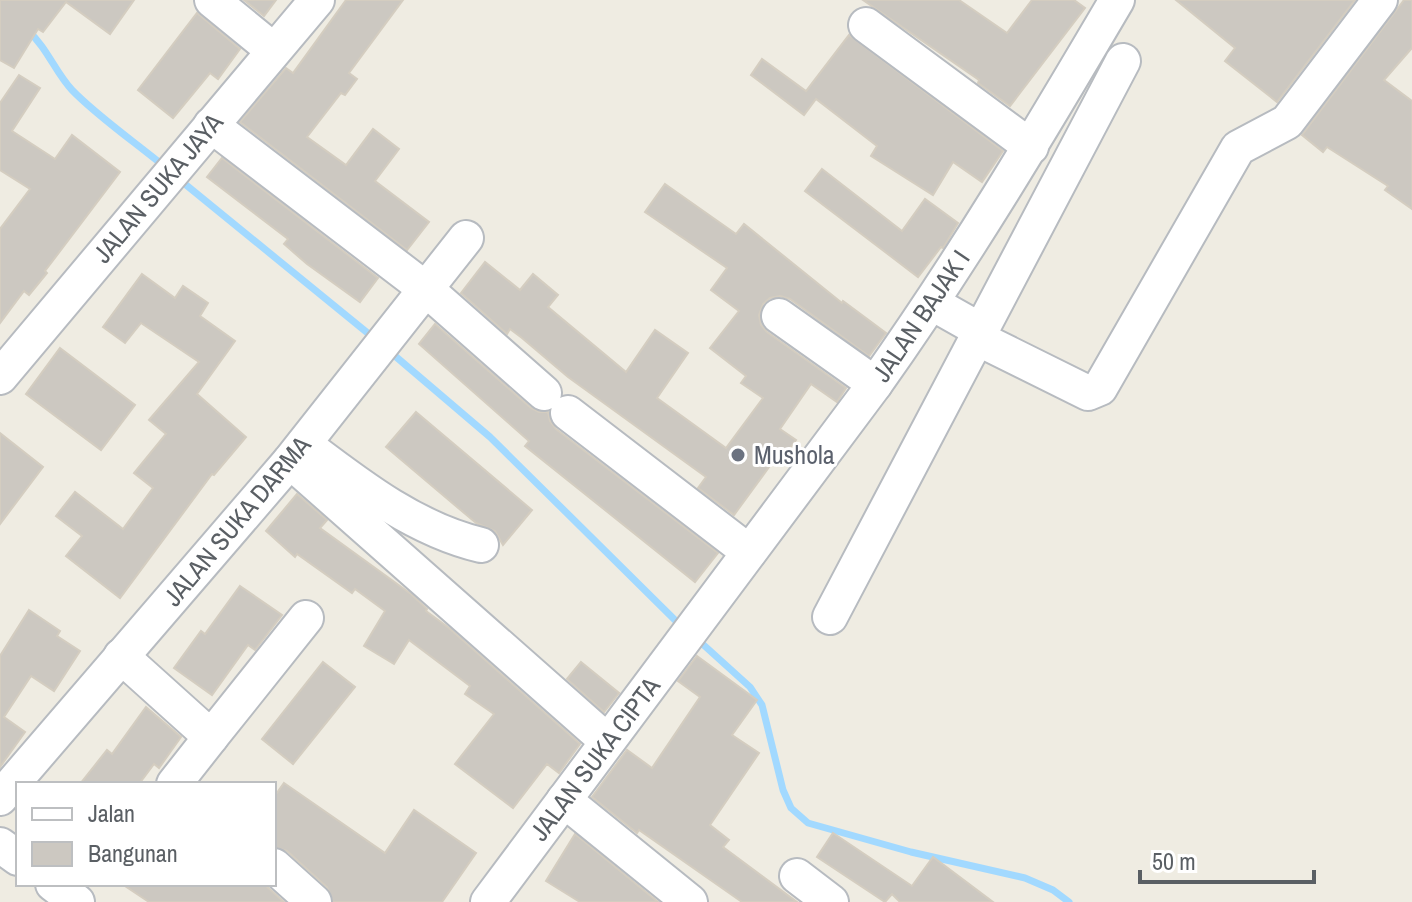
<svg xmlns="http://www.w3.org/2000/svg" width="1412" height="902" viewBox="0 0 1412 902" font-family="'Archivo Narrow',sans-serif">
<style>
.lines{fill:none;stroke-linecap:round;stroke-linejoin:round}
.stream{stroke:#a2d9ff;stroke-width:7}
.building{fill:#ccc8c1;stroke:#d4cdc0;stroke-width:2}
.minor-casing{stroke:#b7bbc0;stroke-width:38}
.minor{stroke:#fff;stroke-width:34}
.worship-dot{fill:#6b7280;stroke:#fff;stroke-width:3}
.labels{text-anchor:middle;stroke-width:6;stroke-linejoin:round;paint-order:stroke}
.street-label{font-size:26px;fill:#5a5f64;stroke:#fff}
.worship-label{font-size:26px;fill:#5b616d;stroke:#fff;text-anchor:start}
</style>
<rect width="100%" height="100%" fill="#efece2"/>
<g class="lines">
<g class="stream">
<path d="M27,30C47,47 55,72 72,90C97,116 136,143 165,167"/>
<path d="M180,180L375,339"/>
<path d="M388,350L490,437L681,626"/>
<path d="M697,639L750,687L762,705L783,790L791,808L808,823L911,852L1025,878L1053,890L1069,902"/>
</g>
</g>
<g class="building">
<path d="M0,0H134L110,34L66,2L43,32L38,29L14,68L0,60Z"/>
<path d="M244,0H276L264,16Z"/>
<path d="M346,0H403L349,73L357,79L345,95L341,93L307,137L346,165L373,129L399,149L375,181L429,222L407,250L240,122L286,68L293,73Z"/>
<path d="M863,0H959L1007,33L1032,0H1074L1085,8L1010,106L978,83L979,80Z"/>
<path d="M1176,0H1355L1277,102L1225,61L1235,48Z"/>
<path d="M1404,0H1412V48L1384,80L1412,101V209L1385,190L1388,186L1327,147L1323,152L1302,135Z"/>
<path d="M197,13L240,49L218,79L210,73L173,118L138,90Z"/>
<path d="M849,35L1003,151L982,182L953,162L933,195L871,156L877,146L816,99L804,115L751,75L762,59L806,91Z"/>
<path d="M19,75L40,88L12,131L55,159L72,135L120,172L45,271L47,273L29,295L24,291L0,323V229L30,189L0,170V103Z"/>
<path d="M222,158L378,278L360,302L307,264L284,244L288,239L207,177Z"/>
<path d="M822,169L902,231L925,199L958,223L943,248L941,247L918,277L805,191Z"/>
<path d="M665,184L736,234L744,224L842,303L843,301L886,333L869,356L790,299L780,296L770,298L763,304L759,315L761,325L767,332L846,388L837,402L811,384L780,429L796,440L777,466L772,463L734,515L698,488L706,477L568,377L522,338L510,329L507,334L461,293L485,262L520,290L533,274L558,295L548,307L626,372L655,330L688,353L657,398L726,448L763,398L741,383L746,376L710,348L739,311L711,290L727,268L645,212Z"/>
<path d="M142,274L175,298L183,286L208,303L200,316L235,341L197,394L246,437L214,475L212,474L120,598L66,556L82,536L56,516L75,492L123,529L153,488L134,473L166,434L149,420L199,362L141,323L125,343L103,327Z"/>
<path d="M435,324L531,408L539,412H548L550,421L556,429L718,553L695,582L525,446L529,441L419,344Z"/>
<path d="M60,348L135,405L101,450L26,394Z"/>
<path d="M416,412L532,510L503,545L495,531L476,523L386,447Z"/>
<path d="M0,433L43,467L0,524Z"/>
<path d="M297,494L327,520L320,528L411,594L427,609L426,611L449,628L580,744L559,773L547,764L513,808L455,764L494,714L465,694L470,686L409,640L394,664L364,646L385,611L355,589L352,593L297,554L295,557L266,531Z"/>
<path d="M240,586L282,615L255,650L248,645L212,695L174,668L201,631L205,634Z"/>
<path d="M29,610L60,631L57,636L80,651L54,691L31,676L4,717L25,732L0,767V656Z"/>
<path d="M697,656L757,700L732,735L759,753L710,825L729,840L723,847L797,902H742L639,830L637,833L592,797L627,750L652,768L700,697L678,681Z"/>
<path d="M323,662L355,687L293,764L262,739Z"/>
<path d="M581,662L619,693L604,712L567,679Z"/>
<path d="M146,707L181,737L159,768L154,764L139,784H80L107,750L112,754Z"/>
<path d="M284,783L385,853L414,810L476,853L442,902H333L327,887L287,851L274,847V797Z"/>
<path d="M833,833L912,886L933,857L993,902H900L892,894L885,902L817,857Z"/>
<path d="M575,834L658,902H580L546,881Z"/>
<path d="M122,884H264L284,902H149Z"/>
</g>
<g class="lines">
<defs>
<g id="minor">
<path d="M212,0L273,50"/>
<path d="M866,25L1031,147"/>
<path d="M211,125L427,290L544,393"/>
<path d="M932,303L971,325L979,339L1088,393L1100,388L1238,148L1287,122L1380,0"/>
<path d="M779,316L875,384"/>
<path d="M0,377L317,0"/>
<path d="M568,413L749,552"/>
<path d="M304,444C358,485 414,529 481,545"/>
<path d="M290,461L607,741"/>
<path d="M830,617L1123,61"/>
<path d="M121,656L211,737L306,618"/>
<path d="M174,784L211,737"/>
<path d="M0,798L290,461L466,238"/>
<path d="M564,800L690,902"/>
<path d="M0,845L18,858"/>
<path d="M274,866L314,902"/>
<path d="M797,876L831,902"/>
<path d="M53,884L77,902"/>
<path d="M488,902L875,384C963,260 1040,131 1117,0"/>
</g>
</defs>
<use href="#minor" class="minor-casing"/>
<use href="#minor" class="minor"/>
</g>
<circle class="worship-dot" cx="738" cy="455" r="8"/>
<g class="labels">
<g class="street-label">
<text transform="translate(158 188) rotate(-50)" y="9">JALAN SUKA JAYA</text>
<text transform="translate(921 316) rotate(-56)" y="9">JALAN BAJAK I</text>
<text transform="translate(237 521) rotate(-50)" y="9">JALAN SUKA DARMA</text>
<text transform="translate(595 759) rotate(-53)" y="9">JALAN SUKA CIPTA</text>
</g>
<g class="worship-label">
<text x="754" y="464">Mushola</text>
</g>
</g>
<rect x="16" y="782" width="260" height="104" fill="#ffffff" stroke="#bdbfc1" stroke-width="2"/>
<rect x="32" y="808" width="40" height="12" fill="#ffffff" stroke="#bdbfc1" stroke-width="2"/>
<text x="88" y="822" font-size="24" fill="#5a5f64">Jalan</text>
<rect x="32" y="842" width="40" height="24" fill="#ccc8c1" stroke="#bdbfc1" stroke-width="2"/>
<text x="88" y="862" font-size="24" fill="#5a5f64">Bangunan</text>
<path d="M1140 870v12h174v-12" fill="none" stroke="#5a5f64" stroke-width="4"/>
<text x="1152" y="870" font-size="24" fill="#5a5f64" stroke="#ffffff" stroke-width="6" paint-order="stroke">50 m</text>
</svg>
